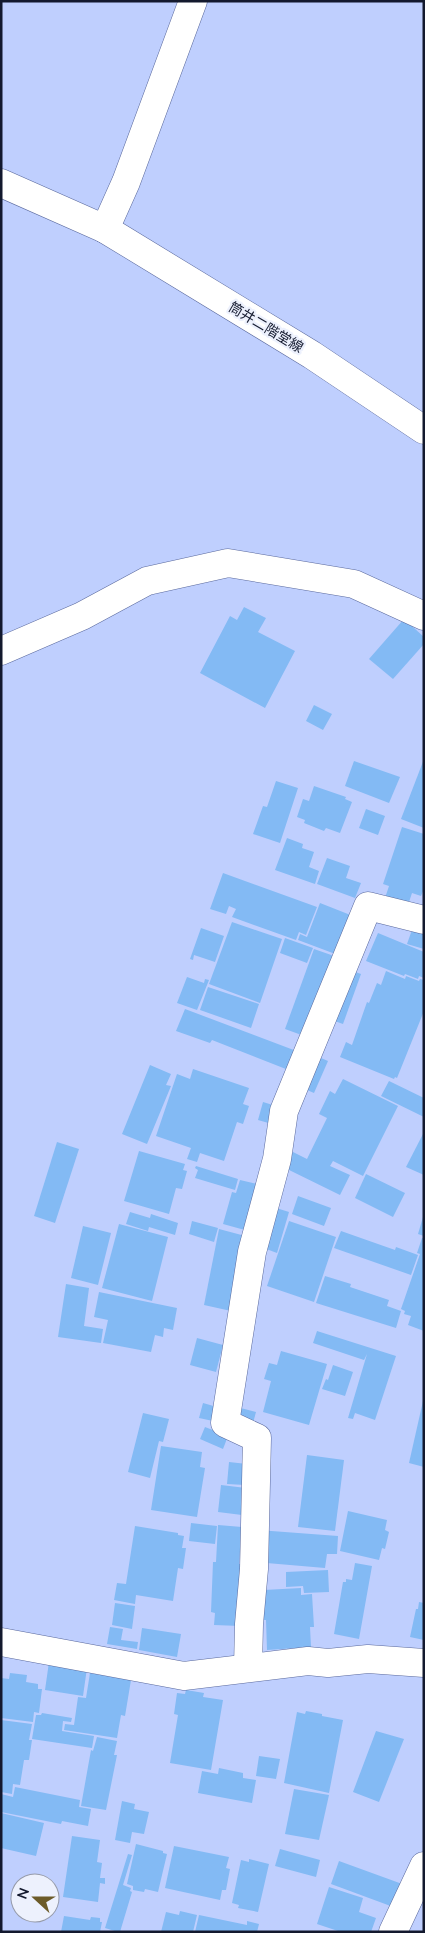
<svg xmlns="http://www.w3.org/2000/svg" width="425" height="1933" viewBox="0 0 425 1933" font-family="'Nunito Sans','Noto Sans JP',sans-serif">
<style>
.building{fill:#83baf4}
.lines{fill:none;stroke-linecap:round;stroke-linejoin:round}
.minor-casing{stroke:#5a699d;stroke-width:29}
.secondary-casing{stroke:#5a699d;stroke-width:29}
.minor{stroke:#fff;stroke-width:28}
.secondary{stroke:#fff;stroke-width:28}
.labels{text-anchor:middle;stroke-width:4.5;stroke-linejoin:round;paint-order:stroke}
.street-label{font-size:14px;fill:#13192e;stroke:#edf1fd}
</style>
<rect width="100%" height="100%" fill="#bfcffe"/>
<g class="building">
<path d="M244,607L266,618L258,632L295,651L265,708L200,673L230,616L237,620Z"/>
<path d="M404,619L424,637V644L393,679L369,659Z"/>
<path d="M314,705L332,714L323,730L306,721Z"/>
<path d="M424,759V828L401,819Z"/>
<path d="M354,761L400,777L389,803L345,786Z"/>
<path d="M276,781L298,788L280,843L253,834L263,806L267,807Z"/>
<path d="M314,786L346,797L345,799L352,802L340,833L326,828L324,831L304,823L305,820L297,817L303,799L309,801Z"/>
<path d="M366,809L385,816L378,835L359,828Z"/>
<path d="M402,827L424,834V889L421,896L412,893L408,905L385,898L389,886L383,884Z"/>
<path d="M287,838L303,844L302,848L314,852L309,867L319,871L315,884L275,870Z"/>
<path d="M327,858L350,866L346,878L361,883L355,898L317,884Z"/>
<path d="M223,873L317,907L306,935L299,932L296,940L232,917L236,909L229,906L226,914L210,909Z"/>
<path d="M320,903L353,916L338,955L298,940L300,934L307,937Z"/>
<path d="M232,922L282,939L260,1003L209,984Z"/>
<path d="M413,927L424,931V949L407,944Z"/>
<path d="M201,928L224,936L215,962L194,955L193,960L190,959Z"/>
<path d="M378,933L424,952V978L419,976L418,979L405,974L404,976L366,961Z"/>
<path d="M285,938L313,948L307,963L280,953Z"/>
<path d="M314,949L337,957L307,1037L285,1029Z"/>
<path d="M347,969L361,974L343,1024L329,1019Z"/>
<path d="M386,971L405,979L406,976L419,981L420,979L424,980V1011L397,1078L395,1077L394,1079L340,1057L346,1042L352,1045L367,1002L369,1003L377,983L381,985Z"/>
<path d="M187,977L204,983L205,979L209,980L197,1010L177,1003Z"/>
<path d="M208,987L259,1004L251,1028L200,1010Z"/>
<path d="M185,1009L299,1052L291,1071L212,1040L210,1043L176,1031Z"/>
<path d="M314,1055L328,1061L314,1093L300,1087Z"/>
<path d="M150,1065L171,1074L166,1085L171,1086L147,1144L122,1134Z"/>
<path d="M193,1069L249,1088L243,1104L249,1106L243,1124L237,1122L224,1161L200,1153L197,1162L187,1159L191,1148L156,1136L177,1074L190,1079Z"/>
<path d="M343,1079L398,1106L363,1176L333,1161L330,1166L350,1175L340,1195L285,1168L293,1152L307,1159L327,1118L319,1114L330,1091L335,1094Z"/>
<path d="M389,1081L424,1098V1117L381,1096Z"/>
<path d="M263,1102L276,1106L272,1124L258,1120Z"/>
<path d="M424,1132V1175L406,1167Z"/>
<path d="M57,1142L79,1149L55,1223L34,1216Z"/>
<path d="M139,1151L185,1164L183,1170L187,1171L182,1189L176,1188L169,1214L124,1201Z"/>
<path d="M196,1166L238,1179L235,1190L195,1178L198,1170L195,1168Z"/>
<path d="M366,1174L405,1193L393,1217L355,1198Z"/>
<path d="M240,1180L261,1185L252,1232L223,1224L232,1192L236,1193Z"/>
<path d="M298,1196L331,1208L324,1226L292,1214Z"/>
<path d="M273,1207L289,1212L277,1253L261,1247Z"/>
<path d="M130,1212L150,1218L151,1214L178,1223L175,1235L149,1227L148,1231L126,1224Z"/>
<path d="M423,1217H424V1236L418,1234Z"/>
<path d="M192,1221L218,1228L214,1242L189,1234Z"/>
<path d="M289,1221L336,1237L314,1302L267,1286Z"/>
<path d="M119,1224L168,1237L152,1301L102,1288Z"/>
<path d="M83,1226L111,1233L98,1285L71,1278Z"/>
<path d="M219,1229L249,1237L231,1311L204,1305Z"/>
<path d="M341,1231L395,1250L396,1247L418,1255L411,1275L334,1248Z"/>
<path d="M422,1238H424V1331L408,1325L411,1316L404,1314L405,1311L401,1309L420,1254L417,1253Z"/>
<path d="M325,1276L351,1284L350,1287L389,1300L387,1306L401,1311L396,1328L316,1303Z"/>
<path d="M66,1284L89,1288L84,1326L103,1329L101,1343L58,1337Z"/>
<path d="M99,1292L177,1308L173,1330L164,1328L163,1337L155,1335L151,1352L103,1343L108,1320L94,1317Z"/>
<path d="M317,1331L396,1356L375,1420L355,1413L353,1419L348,1418L367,1354L364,1360L313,1343Z"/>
<path d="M197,1338L223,1345L216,1372L190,1365Z"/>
<path d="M281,1351L327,1364L309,1425L263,1412L271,1381L264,1379L269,1363L277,1365Z"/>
<path d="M333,1365L353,1372L345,1396L322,1389L326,1379L328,1380Z"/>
<path d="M423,1401H424V1467L409,1463Z"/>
<path d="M203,1403L217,1407L213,1421L199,1418Z"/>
<path d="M233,1406L256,1412L252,1427L230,1421Z"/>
<path d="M143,1413L169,1419L163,1442L159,1441L150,1478L128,1472Z"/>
<path d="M205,1427L228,1436L223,1449L200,1439Z"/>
<path d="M161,1446L202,1452L200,1467L205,1468L197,1517L151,1510Z"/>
<path d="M307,1455L344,1460L335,1531L298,1527Z"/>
<path d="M229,1462L247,1464L245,1485L227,1484Z"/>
<path d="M221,1485L246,1488L242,1515L218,1512Z"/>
<path d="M348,1511L387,1520L385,1530L389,1532L385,1549L382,1548L379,1560L340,1551Z"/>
<path d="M191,1523L217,1526L215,1544L189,1541Z"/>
<path d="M218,1525L242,1527L239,1564H243L240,1626L214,1625L215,1613L211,1612L213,1562H216Z"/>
<path d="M135,1526L178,1533V1535L184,1536L182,1548H186L183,1569L178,1568L173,1601L136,1595L135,1604L114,1600L117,1583L126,1584Z"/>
<path d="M258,1530L338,1536L337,1554H327L325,1568L255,1562Z"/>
<path d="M355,1563L372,1566L359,1639L334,1634L343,1582H346V1579L352,1580Z"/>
<path d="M328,1570L329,1592L304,1593L303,1586L286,1587V1572Z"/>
<path d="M301,1588V1595L312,1594L314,1627H310L311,1647L267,1650L266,1620H262L264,1590Z"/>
<path d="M419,1602L424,1603V1640L410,1637L416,1609H418Z"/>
<path d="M115,1603L135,1606L132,1629L112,1625Z"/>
<path d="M110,1627L123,1629L121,1640L138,1642L137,1649L107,1644Z"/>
<path d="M142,1628L181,1634L177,1657L139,1650Z"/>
<path d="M49,1662L87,1668L83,1696L45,1690Z"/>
<path d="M10,1673L27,1675L26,1682L38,1684V1689H42L39,1713L34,1712L33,1722L1,1718V1678L9,1679Z"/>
<path d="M90,1673L131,1680L125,1716L121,1715L117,1738L64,1730L65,1724L74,1725L78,1697L86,1698Z"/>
<path d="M186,1690L204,1693L203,1697L223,1700L211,1770L170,1763L178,1715L174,1714L177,1693L185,1694Z"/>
<path d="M306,1711L322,1714V1716L343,1720L329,1793L284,1783L297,1712L305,1714Z"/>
<path d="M42,1713L72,1718L71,1722L63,1721L62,1731L94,1736L92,1748L32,1739L36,1715H41Z"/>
<path d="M1,1720L32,1724L29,1740H32L29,1760H24L20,1785L13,1784L12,1794L1,1792Z"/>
<path d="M376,1731L404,1739L379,1802L353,1792Z"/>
<path d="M97,1737L117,1741L114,1755H117L106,1810L81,1806L91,1750L93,1751Z"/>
<path d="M259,1756L280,1759L276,1779L256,1776Z"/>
<path d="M219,1768L243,1773V1778L256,1780L252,1803L198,1793L202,1771L218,1774Z"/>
<path d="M15,1787L80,1800L79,1807L91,1809L88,1826L62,1821L61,1824L1,1812V1794L13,1797Z"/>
<path d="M294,1789L329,1795L319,1840L285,1834Z"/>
<path d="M122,1801L135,1804L134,1809L149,1812L144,1834L132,1832L130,1843L115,1840Z"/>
<path d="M1,1813L44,1823L36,1856L1,1848Z"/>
<path d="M72,1836L100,1840L97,1862L102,1863L100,1878H105V1884L100,1883L98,1902L63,1897Z"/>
<path d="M136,1844L163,1851V1853L167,1854L158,1892L145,1889L144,1892L133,1890V1886L127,1884Z"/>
<path d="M174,1846L229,1857L226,1868L230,1869L226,1890H222L220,1900L165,1888Z"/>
<path d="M280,1849L320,1860L316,1877L275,1866Z"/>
<path d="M128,1854L132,1855L123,1885L131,1888L130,1891L132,1892L120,1932H118L105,1928Z"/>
<path d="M249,1859L269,1864L258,1912L238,1908L239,1905L232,1903L241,1860L249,1862Z"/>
<path d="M339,1861L405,1885L396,1908L331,1884Z"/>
<path d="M329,1887L363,1898L359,1912L376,1918L371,1932H341L317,1924Z"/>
<path d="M180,1911L197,1915L193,1932H161L166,1912L179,1915Z"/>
<path d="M199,1915L247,1925V1921L259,1924L257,1932H195Z"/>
<path d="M64,1916L90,1920L91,1917L100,1918V1922H102L100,1932H61Z"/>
</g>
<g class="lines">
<defs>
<g id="minor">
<path d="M1,651L82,616L147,581L228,563L354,584L424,616"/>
<path d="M1,1642L184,1676L308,1661L328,1663L368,1659L424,1663"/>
<path d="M248,1667L249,1624L254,1569L257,1438L225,1423L252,1252L277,1159L284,1111L368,906L424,920"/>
<path d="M393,1932L424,1866"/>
</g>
<g id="secondary">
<path d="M1,183L105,229L312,355L424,430"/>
<path d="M105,229L126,182L193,1"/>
</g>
</defs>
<use href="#minor" class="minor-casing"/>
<use href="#secondary" class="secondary-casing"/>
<use href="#minor" class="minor"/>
<use href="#secondary" class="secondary"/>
</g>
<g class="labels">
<g class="street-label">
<text transform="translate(266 327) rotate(31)" y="5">筒井二階堂線</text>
</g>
</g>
<rect width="425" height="1933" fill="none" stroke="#13192e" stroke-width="5"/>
<g transform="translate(35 1898) rotate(291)"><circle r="24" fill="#edf1fd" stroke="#969baa"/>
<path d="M0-4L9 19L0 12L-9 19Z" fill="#6c5b29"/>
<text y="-8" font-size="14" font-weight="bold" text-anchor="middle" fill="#13192e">N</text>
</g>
</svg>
